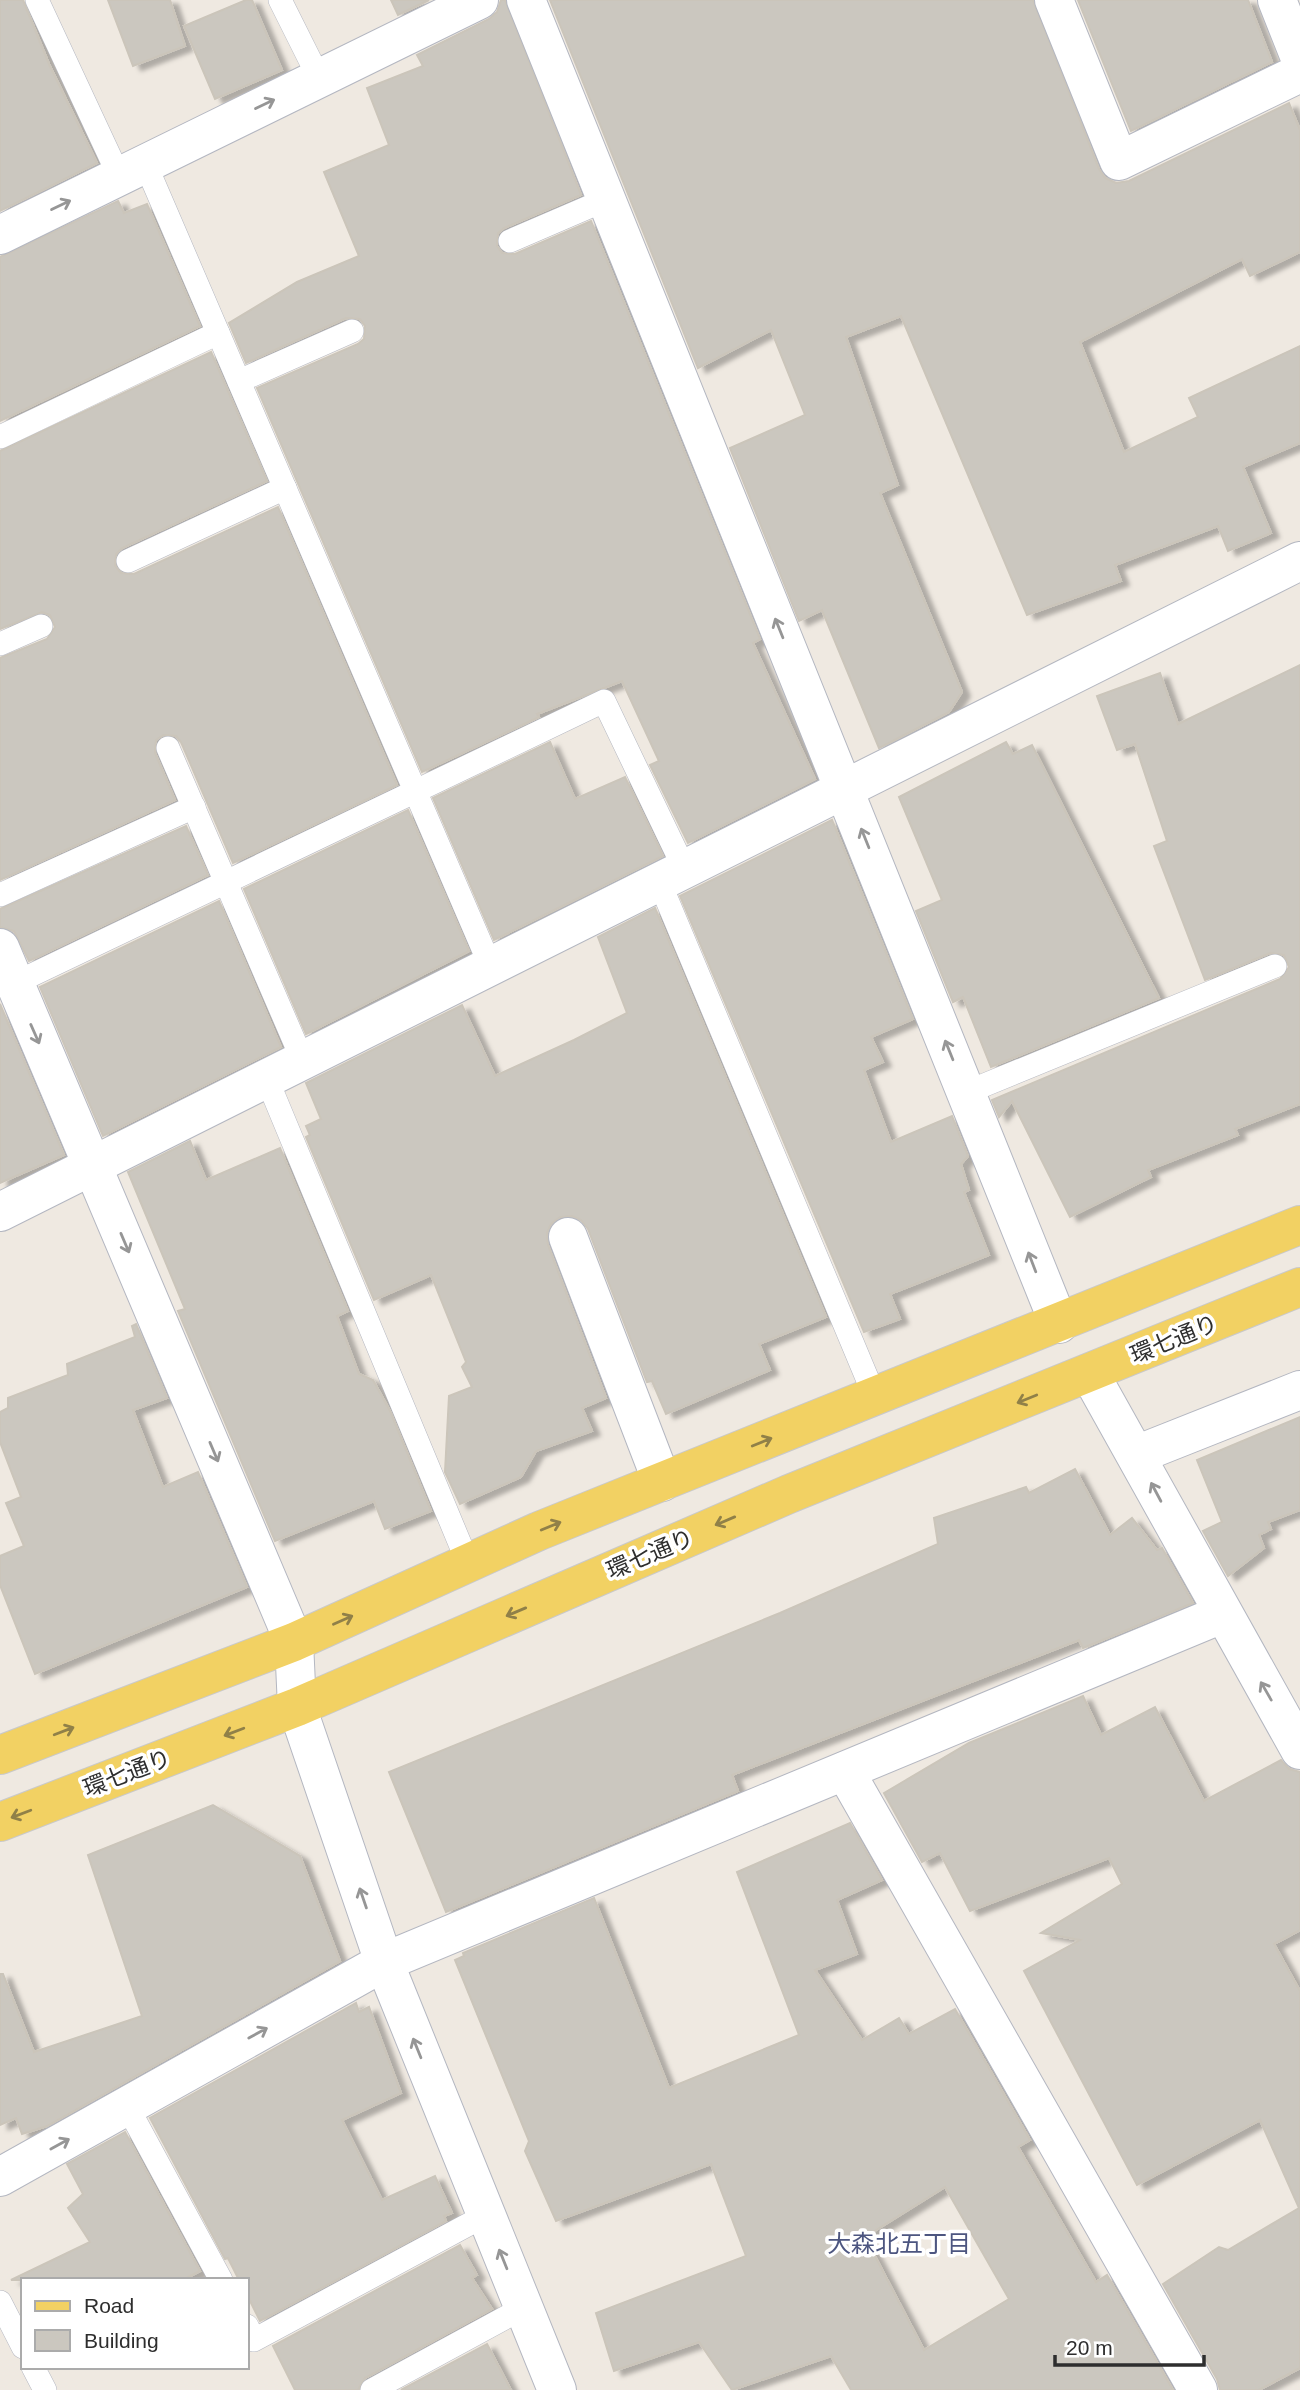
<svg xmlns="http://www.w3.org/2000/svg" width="1300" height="2390" viewBox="0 0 1300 2390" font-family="Helvetica,'Noto Sans JP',sans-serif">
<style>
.building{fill:#cbc7bf;stroke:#cbc5ba;stroke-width:2;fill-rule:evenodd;filter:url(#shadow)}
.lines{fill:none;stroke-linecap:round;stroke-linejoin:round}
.service-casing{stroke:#b4b7c1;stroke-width:24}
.minor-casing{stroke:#b4b7c1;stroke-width:40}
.primary-casing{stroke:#c9c9c9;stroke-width:40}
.service{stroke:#fff;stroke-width:23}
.minor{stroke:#fff;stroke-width:38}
.primary{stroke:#f2d163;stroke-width:38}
.oneway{stroke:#969696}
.oneway2{stroke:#908048}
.labels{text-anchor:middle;stroke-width:7;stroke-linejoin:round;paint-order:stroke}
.street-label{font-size:23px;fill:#2e2e2e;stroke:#fff}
.neighbourhood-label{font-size:24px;fill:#4d5680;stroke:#fff}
</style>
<defs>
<filter id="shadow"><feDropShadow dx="8" dy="4.5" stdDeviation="2" flood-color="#0004"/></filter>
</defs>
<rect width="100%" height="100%" fill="#efe9e1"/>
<g class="building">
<path d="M0,0H23L49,64L97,163L0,211Z"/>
<path d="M108,0H170L185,46L133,66Z"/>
<path d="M246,0H252L282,70L215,99L184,26Z"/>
<path d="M391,0H429L398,15Z"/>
<path d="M501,0H505L581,195L504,228L498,233L497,246L502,253L515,254L591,221L760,639L753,643L815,779L688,843L650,765L659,761L622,681L537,714L539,717L422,772L257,388L358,344L364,339L365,326L360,319L346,318L246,363L229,323L297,282L359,256L324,172L389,145L367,88L423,66L417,55L489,19L497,12Z"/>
<path d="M550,0H1033L1099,169L1105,178L1116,183L1129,181L1289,103L1300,130V252L1250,276L1242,259L1080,342L1124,452L1198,417L1189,398L1300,346V443L1243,467L1271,533L1228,551L1218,526L1115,565L1121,581L1027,615L901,316L846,337L898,485L880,493L962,692L949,712L879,748L822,610L799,621L730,448L805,415L771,330L698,368Z"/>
<path d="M1078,0H1248L1272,62L1131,131Z"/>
<path d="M118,201L124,213L147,204L200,326L0,421V257Z"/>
<path d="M211,352L267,481L122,548L116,554L115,566L121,573L134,574L278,507L397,785L233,863L181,742L176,736L163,735L156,740L155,753L175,800L0,880V658L47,639L55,627L50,615L42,612L0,629V451Z"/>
<path d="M1300,665V1104L1235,1129L1238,1135L1148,1170L1151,1177L1070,1217L1012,1101L999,1117L992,1100L1280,979L1289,967L1284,955L1270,953L1205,980L1154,846L1167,841L1135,744L1117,750L1097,696L1160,673L1178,724Z"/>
<path d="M550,742L575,799L625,777L663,856L494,940L433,798Z"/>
<path d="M1006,742L1013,754L1032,745L1159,998L991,1067L963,997L953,1002L916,911L942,900L899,797Z"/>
<path d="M408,810L469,951L306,1034L244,889Z"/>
<path d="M832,820L913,1019L871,1037L883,1062L864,1070L891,1142L952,1116L968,1156L961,1164L969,1190L964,1192L989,1255L890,1294L900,1319L864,1332L680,896Z"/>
<path d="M186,826L208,875L29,961L14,931L0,927V909Z"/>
<path d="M219,901L281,1047L103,1136L40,987Z"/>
<path d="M655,908L826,1317L759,1344L770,1370L666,1414L652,1381L647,1382L588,1229L581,1220L572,1216L560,1217L551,1224L547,1233L548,1245L606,1398L582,1408L592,1431L536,1451L521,1477L460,1504L445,1472L449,1396L472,1387L462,1367L466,1362L431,1275L374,1300L306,1137L310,1135L306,1126L321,1119L306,1083L462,1005L495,1076L574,1040L627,1013L598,937Z"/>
<path d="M0,1004L64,1155L0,1183Z"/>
<path d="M190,1141L206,1180L280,1148L348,1311L337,1316L359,1374L373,1380L390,1411L431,1511L385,1529L374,1501L275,1541L178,1311L185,1309L128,1172Z"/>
<path d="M136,1324L167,1398L133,1410L163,1487L198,1472L247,1587L35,1674L0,1585V1556L24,1546L6,1503L21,1497L0,1442V1412L8,1408V1398L68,1375L67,1364L135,1337L132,1326Z"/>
<path d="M1300,1417V1510L1268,1522L1271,1529L1259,1535L1264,1548L1228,1576L1203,1531L1222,1522L1197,1460Z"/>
<path d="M1075,1469L1110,1535L1132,1518L1157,1550L1162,1548L1193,1603L1083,1648L1079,1640L732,1775L738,1791L446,1912L389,1772L780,1613L938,1544L934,1518L1026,1487L1029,1493Z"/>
<path d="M1083,1696L1101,1735L1155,1707L1204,1801L1281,1760L1289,1769L1300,1772V1930L1274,1944L1300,1991V2368L1259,2390H1220L1217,2379L1163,2284L1219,2247L1228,2250L1299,2208L1260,2120L1137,2185L1024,1971L1080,1940L1041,1933L1122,1884L1109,1858L970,1911L940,1853L922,1862L884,1793L969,1743Z"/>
<path d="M213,1805L300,1856L340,1961L47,2126L22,2134L16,2118L0,2125V1974H3L34,2052L142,2016L88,1855Z"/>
<path d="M850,1823L882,1880L837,1900L857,1954L815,1970L862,2040L899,2018L909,2034L955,2009L1030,2140L1018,2147L1096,2282L1107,2275L1173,2390H851L831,2356L732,2390L699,2342L614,2371L596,2313L746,2256L711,2164L556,2221L525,2151L529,2141L455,1960L464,1956L463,1953L594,1898L669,2088L799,2035L737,1872ZM945,2187L1009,2299L924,2350L865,2237Z"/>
<path d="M356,2003L359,2012L369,2007L401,2093L342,2120L382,2200L435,2176L452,2213L444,2216L446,2221L260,2321L247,2295V2280H239L228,2258L225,2259L150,2118Z"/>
<path d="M125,2132L200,2271L183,2280H11L90,2242L68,2208L83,2194L67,2164Z"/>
<path d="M460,2245L477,2275L472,2278L492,2309L365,2378L358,2390H295L273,2346Z"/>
<path d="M487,2344L511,2390H401Z"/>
</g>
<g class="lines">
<defs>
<g id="service">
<path d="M37,0L119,176"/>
<path d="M280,0L319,78"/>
<path d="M145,163L490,965"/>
<path d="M510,241L605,200"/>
<path d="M239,381L352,331"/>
<path d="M0,437L218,333"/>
<path d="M128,561L285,488"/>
<path d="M0,644L41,626"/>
<path d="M168,748L302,1059"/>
<path d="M659,881L875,1397"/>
<path d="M0,895L194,807"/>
<path d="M13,984L604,701L684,868"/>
<path d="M266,1077L468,1563"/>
<path d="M965,1093L1275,966"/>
<path d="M127,2106L221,2280"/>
<path d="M0,2302L23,2347"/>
<path d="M247,2326L254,2340L486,2215"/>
<path d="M33,2367L45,2390"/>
<path d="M372,2390L523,2308"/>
</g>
<g id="minor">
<path d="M526,0L1059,1324"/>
<path d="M1054,0L1119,161L1300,73"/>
<path d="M1277,0L1300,58"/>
<path d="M0,235L479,0"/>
<path d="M0,948L294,1642L297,1707L384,1962L557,2390"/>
<path d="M0,1212L1300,561"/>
<path d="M568,1237L662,1482"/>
<path d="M1090,1374L1300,1750"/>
<path d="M1136,1455L1300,1390"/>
<path d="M845,1771L1198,2390"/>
<path d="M0,2177L384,1962L1222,1614"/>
</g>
<g id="primary">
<path d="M0,1755L294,1642L539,1531L1300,1225"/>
<path d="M0,1822L297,1707L789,1494L1300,1287"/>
</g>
</defs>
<use href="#service" class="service-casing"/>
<use href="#minor" class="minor-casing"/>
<use href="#primary" class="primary-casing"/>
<use href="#service" class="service"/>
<use href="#minor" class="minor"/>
<use href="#primary" class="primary"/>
</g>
<defs><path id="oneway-shaft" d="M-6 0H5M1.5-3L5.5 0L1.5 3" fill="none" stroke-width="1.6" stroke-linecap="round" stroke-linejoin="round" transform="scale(1.75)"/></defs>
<g class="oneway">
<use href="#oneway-shaft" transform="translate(265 104) rotate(-26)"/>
<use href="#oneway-shaft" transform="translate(61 205) rotate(-26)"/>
<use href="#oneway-shaft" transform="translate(779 628) rotate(-112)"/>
<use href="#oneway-shaft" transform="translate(865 838) rotate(-112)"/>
<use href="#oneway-shaft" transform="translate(35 1034) rotate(66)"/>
<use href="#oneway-shaft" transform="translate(949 1050) rotate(-112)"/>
<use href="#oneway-shaft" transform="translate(125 1243) rotate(67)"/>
<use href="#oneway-shaft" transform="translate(1032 1262) rotate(-111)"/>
<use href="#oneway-shaft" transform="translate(214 1452) rotate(67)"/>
<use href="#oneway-shaft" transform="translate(1156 1492) rotate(-118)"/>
<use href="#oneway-shaft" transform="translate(1266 1691) rotate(-120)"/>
<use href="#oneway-shaft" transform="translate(363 1898) rotate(-109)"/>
<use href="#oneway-shaft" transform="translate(258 2033) rotate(-29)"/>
<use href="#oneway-shaft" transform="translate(417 2048) rotate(-112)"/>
<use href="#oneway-shaft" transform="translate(60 2144) rotate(-29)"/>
<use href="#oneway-shaft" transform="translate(503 2259) rotate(-112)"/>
</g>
<g class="oneway2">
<use href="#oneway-shaft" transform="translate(1027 1399) rotate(158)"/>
<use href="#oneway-shaft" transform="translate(762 1442) rotate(-22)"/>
<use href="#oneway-shaft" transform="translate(725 1521) rotate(157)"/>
<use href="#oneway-shaft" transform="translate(551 1526) rotate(-22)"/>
<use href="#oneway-shaft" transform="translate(516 1612) rotate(157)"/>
<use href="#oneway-shaft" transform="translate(343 1620) rotate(-24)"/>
<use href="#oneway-shaft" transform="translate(64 1731) rotate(-21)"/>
<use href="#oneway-shaft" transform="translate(234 1732) rotate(159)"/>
<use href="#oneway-shaft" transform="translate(21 1814) rotate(159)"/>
</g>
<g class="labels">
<g class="street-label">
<text transform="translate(1174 1339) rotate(-22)" y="8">環七通り</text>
<text transform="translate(650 1554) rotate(-23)" y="8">環七通り</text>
<text transform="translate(127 1773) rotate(-21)" y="8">環七通り</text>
</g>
<g class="neighbourhood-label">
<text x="899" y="2252">大森北五丁目</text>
</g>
</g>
<rect x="21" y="2278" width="228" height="91" fill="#ffffff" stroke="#ababab" stroke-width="2"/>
<rect x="35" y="2301" width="35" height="10" fill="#f2d163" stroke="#ababab" stroke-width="2"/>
<text x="84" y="2313" font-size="21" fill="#2e2e2e">Road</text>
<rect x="35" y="2330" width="35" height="21" fill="#cbc7bf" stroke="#ababab" stroke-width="2"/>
<text x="84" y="2348" font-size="21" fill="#2e2e2e">Building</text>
<path d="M1055 2355v10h149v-10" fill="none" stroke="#2e2e2e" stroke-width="3.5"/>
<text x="1066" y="2355" font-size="21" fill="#2e2e2e" stroke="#ffffff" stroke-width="5" paint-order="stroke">20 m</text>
</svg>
